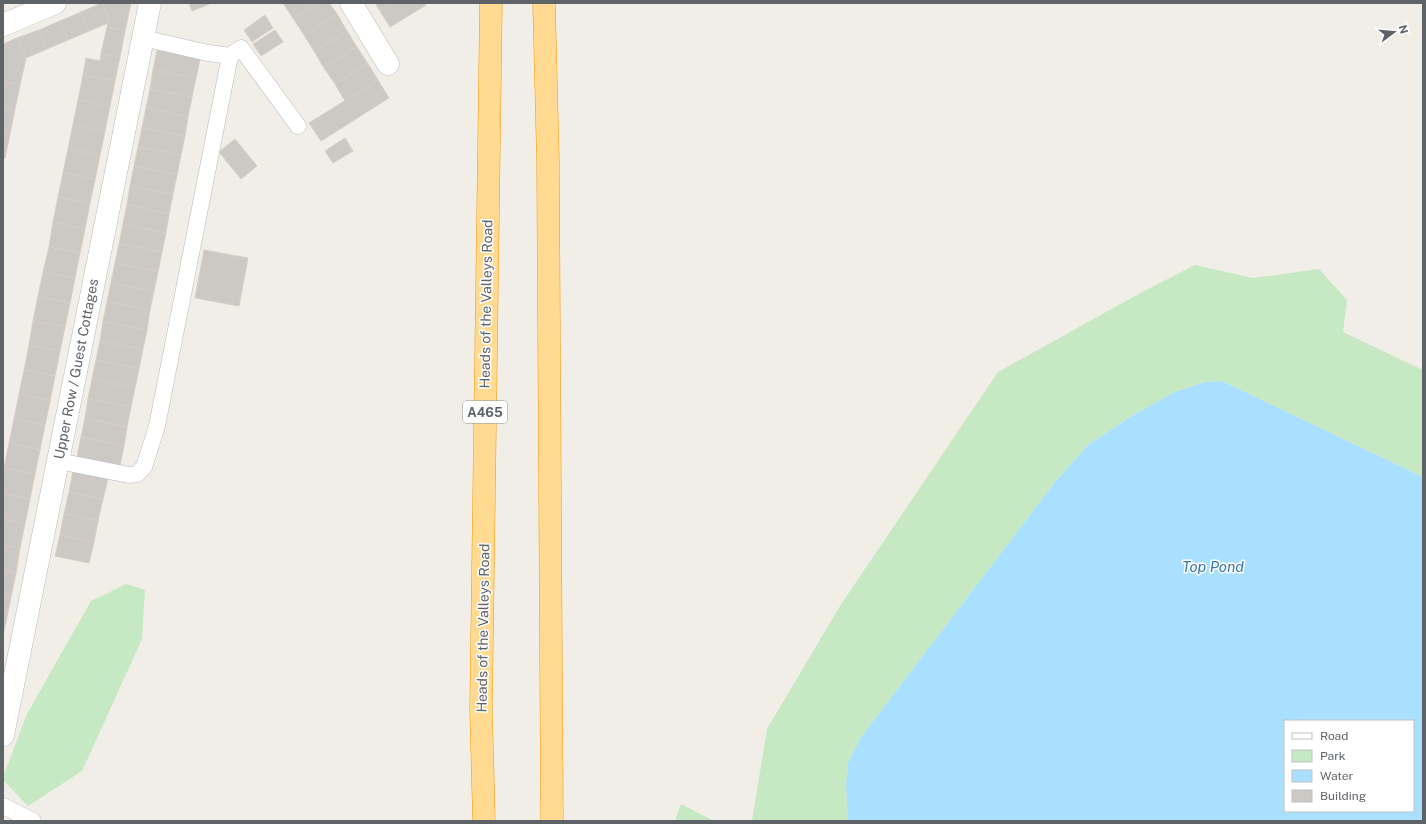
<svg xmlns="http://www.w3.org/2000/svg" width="1426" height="824" viewBox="0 0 1426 824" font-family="'Public Sans',sans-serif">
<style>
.green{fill:#c6e9c3}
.water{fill:#a9e0ff;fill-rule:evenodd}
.building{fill:#ccc9c4;stroke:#d6cfc5}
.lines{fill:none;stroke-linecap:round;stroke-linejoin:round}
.lane-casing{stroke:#b7babe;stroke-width:17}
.street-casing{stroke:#b7babe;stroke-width:23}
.highway-casing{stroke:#f89700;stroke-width:23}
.lane{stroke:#fff;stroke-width:16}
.street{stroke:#fff;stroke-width:22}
.highway{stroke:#ffda90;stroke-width:22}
.labels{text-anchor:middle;stroke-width:3;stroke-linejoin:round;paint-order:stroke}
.shield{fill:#fff;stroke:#8e9295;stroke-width:1}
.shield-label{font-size:13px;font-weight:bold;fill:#5e6368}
.street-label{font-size:14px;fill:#5e6368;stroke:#fff}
.water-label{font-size:15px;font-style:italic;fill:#3977a6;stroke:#fff}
</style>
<rect width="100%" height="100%" fill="#f1eee7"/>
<g class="green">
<path d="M1195,265L1253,278L1319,269L1347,300L1343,332L1423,370V477L1222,381L1205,382L1175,392L1130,417L1088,445L1055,482L861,737L848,763L846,785L848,821H752L767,729L840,606L998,372L1144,291Z"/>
<path d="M126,584L145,590L142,639L82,771L28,806L3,780V777L27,714L91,601Z"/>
<path d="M681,804L714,821H675Z"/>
</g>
<path class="water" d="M1222,381L1423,477V821H848L846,785L848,763L861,737L1055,482L1088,445L1130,417L1175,392L1205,382ZM1285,721H1413V811H1285Z"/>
<g class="building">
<path d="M102,3L109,20L108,23L89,31L81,12Z"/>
<path d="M102,3H131L125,31L107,27L109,20Z"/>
<path d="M189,3H212L192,11Z"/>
<path d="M283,3H318L293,18Z"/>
<path d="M318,3H329L337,14L304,35L293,18Z"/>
<path d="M375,3H394L380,11Z"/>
<path d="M394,3H425L426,5L390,27L380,11Z"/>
<path d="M81,12L89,31L68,40L60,21Z"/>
<path d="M337,14L347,31L314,51L304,35Z"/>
<path d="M265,15L273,28L252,42L244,30Z"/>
<path d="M60,21L68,40L47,49L39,30Z"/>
<path d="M107,27L125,31L120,57L101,54Z"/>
<path d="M39,30L47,49L26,58L17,38Z"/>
<path d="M275,30L283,42L261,56L253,44Z"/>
<path d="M347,31L357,47L324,68L314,51Z"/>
<path d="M17,38L26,58L20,85L3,81V44Z"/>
<path d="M357,47L368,64L335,84L324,68Z"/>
<path d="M157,50L200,59L196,78L153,70Z"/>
<path d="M101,54L120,57L115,81L83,75L86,58L100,61Z"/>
<path d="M368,64L378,80L345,101L335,84Z"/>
<path d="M153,70L196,78L192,97L150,89Z"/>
<path d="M83,75L115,81L110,106L78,100Z"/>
<path d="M378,80L389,98L321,141L309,123Z"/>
<path d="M3,81L20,85L15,109L3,107Z"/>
<path d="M150,89L192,97L188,117L146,108Z"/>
<path d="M78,100L110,106L105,131L73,124Z"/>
<path d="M3,107L15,109L10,134L3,132Z"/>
<path d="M146,108L188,117L185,136L142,128Z"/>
<path d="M73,124L105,131L100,155L68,149Z"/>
<path d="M142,128L185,136L181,155L138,147Z"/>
<path d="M3,132L10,134L5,158H3Z"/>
<path d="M345,138L353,151L333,163L325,151Z"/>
<path d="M235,139L257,166L241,179L219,152Z"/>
<path d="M138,147L181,155L177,175L134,166Z"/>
<path d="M68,149L100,155L95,180L63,173Z"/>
<path d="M134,166L177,175L173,194L130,186Z"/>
<path d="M63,173L95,180L90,203L58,197Z"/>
<path d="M130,186L173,194L169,214L127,205Z"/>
<path d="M58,197L90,203L85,229L53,222Z"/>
<path d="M127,205L169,214L166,233L123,224Z"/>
<path d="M53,222L85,229L80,253L49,247Z"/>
<path d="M123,224L166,233L162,252L119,244Z"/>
<path d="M119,244L162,252L158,272L115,263Z"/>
<path d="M49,247L80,253L75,278L43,272Z"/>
<path d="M204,250L248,258L239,306L195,298Z"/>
<path d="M115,263L158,272L154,291L111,283Z"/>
<path d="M43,272L75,278L70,303L38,296Z"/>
<path d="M111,283L154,291L150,310L107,302Z"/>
<path d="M38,296L70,303L65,327L33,321Z"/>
<path d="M107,302L150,310L147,330L103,321Z"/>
<path d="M33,321L65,327L60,351L29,345Z"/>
<path d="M103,321L147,330L143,349L100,341Z"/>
<path d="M100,341L143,349L139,369L96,360Z"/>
<path d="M29,345L60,351L55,376L24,370Z"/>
<path d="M96,360L139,369L135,388L92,379Z"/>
<path d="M24,370L55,376L50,401L19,394Z"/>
<path d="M92,379L135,388L131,407L88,399Z"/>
<path d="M19,394L50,401L45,425L14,419Z"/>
<path d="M88,399L131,407L127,427L85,418Z"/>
<path d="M85,418L127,427L124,446L81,437Z"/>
<path d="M14,419L45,425L40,450L9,443Z"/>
<path d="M81,437L124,446L120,466L77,457Z"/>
<path d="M9,443L40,450L35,474L4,468Z"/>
<path d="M4,468L35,474L30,499L3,493Z"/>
<path d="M73,471L108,478L103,499L69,492Z"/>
<path d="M69,492L103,499L98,521L64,514Z"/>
<path d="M3,493L30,499L25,524L3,519Z"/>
<path d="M64,514L98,521L94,542L60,535Z"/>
<path d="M3,519L25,524L20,548L3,545Z"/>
<path d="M60,535L94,542L89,563L55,556Z"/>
<path d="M3,545L20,548L16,573L3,570Z"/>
<path d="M3,570L16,573L11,597L3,596Z"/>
<path d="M3,596L11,597L6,622L3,621Z"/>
<path d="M3,621L6,622L3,635Z"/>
</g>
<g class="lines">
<defs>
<g id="lane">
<path d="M230,56L241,48L298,126"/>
<path d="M58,461L129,475L137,474L144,467L157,426L230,56L208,53L143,38"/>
<path d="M3,806L33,821"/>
</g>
<g id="street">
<path d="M351,3L388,64"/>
<path d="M3,25L55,3"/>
<path d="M3,735L150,3"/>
</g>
<g id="highway">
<path d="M544,3L548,162L552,821"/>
<path d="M484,821L481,709L491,3"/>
</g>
</defs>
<use href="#lane" class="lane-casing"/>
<use href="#street" class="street-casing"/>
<use href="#highway" class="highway-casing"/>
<use href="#lane" class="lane"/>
<use href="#street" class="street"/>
<use href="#highway" class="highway"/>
</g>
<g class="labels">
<rect class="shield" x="463" y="401" width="44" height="22" rx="3"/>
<g class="shield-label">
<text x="485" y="417">A465</text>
</g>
<g class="street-label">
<text transform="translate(486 304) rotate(-89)" y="5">Heads of the Valleys Road</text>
<text transform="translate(76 369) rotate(-79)" y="5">Upper Row / Guest Cottages</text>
<text transform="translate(483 628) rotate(-89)" y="5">Heads of the Valleys Road</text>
</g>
<g class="water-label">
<text x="1213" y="572">Top Pond</text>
</g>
</g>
<rect width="1426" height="824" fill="none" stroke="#5e6368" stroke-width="8"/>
<rect x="1284" y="720" width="130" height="92" fill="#ffffff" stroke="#bfc1c3"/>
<rect x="1292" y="733" width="20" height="6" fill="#ffffff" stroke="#bfc1c3"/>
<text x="1320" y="740" font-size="12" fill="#5e6368">Road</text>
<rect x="1292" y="750" width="20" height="12" fill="#c6e9c3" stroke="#bfc1c3"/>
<text x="1320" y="760" font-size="12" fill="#5e6368">Park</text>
<rect x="1292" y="770" width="20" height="12" fill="#a9e0ff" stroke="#bfc1c3"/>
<text x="1320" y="780" font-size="12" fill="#5e6368">Water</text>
<rect x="1292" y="790" width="20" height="12" fill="#ccc9c4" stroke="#bfc1c3"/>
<text x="1320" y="800" font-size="12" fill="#5e6368">Building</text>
<g transform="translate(1394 32) rotate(74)" stroke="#ffffff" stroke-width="3" paint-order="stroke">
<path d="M0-3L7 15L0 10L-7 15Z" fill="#5e6368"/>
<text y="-6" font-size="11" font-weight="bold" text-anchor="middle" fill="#5e6368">N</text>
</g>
</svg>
